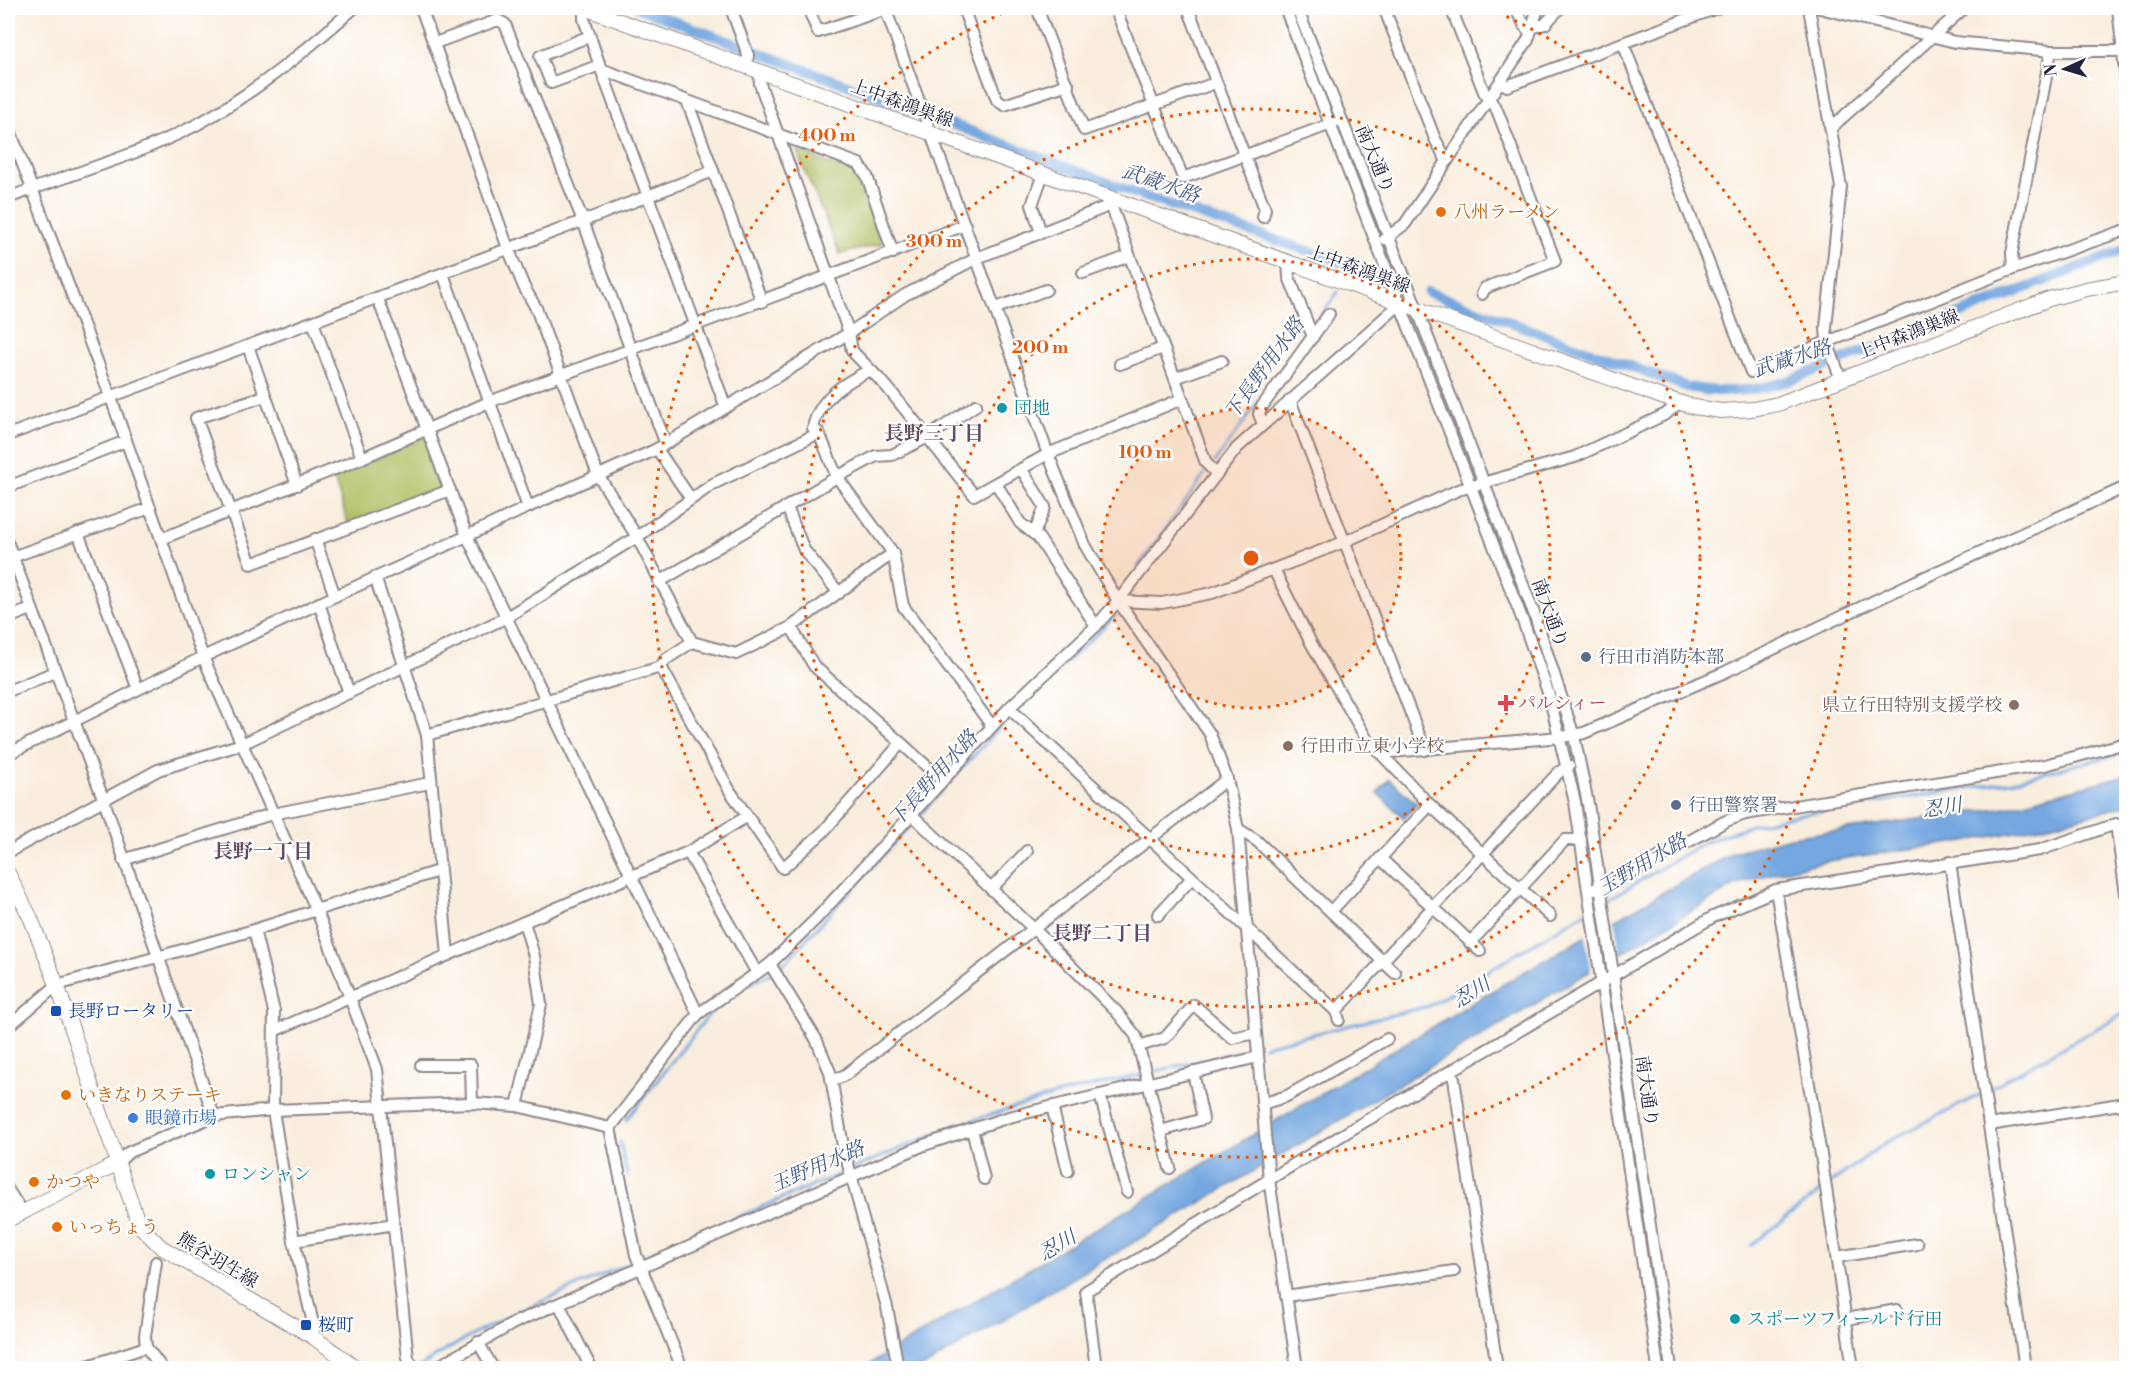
<svg xmlns="http://www.w3.org/2000/svg" width="2134" height="1376" viewBox="0 0 2134 1376" font-family="'Libre Bodoni','Noto Serif JP',serif">
<style>
.green{fill:#aebd5f;stroke:#68704d;stroke-width:1.5}
.water{fill:#74a7e0;stroke:#4b648e;stroke-width:1.5}
.pier{fill:#f9eddd}
.lines{fill:none;stroke-linecap:round;stroke-linejoin:round}
.stream{stroke:#74a7e0;stroke-width:3}
.canal{stroke:#74a7e0;stroke-width:10}
.minor-casing{stroke:#8e888c;stroke-width:14}
.major-casing{stroke:#8e888c;stroke-width:16}
.minor{stroke:#fff;stroke-width:10}
.major{stroke:#fff;stroke-width:14}
.ring{fill:none;stroke:#e8590c;stroke-width:3;stroke-dasharray:3 6}
.food-dot{fill:#e8710a;stroke:#fff;stroke-width:2}
.culture-dot{fill:#0f9aa8;stroke:#fff;stroke-width:2}
.service-dot{fill:#5c6f8a;stroke:#fff;stroke-width:2}
.health-dot{fill:#e0444e;stroke:#fff;stroke-width:2}
.education-dot{fill:#8d6e63;stroke:#fff;stroke-width:2}
.transit-dot{fill:#1a4fb4;stroke:#fff;stroke-width:2}
.shop-dot{fill:#3f7fe0;stroke:#fff;stroke-width:2}
.labels{text-anchor:middle;stroke-width:4.5;stroke-linejoin:round;paint-order:stroke}
.street-label{font-size:18px;fill:#22223b;stroke:#fff}
.food-label{font-size:18px;fill:#c56008;stroke:#fff;text-anchor:start}
.culture-label{font-size:18px;fill:#0d838f;stroke:#fff;text-anchor:start}
.service-label{font-size:18px;fill:#4e5e75;stroke:#fff;text-anchor:start}
.health-label{font-size:18px;fill:#be3a42;stroke:#fff;text-anchor:start}
.education-label{font-size:18px;fill:#785e54;stroke:#fff;text-anchor:end}
.transit-label{font-size:18px;fill:#164399;stroke:#fff;text-anchor:start}
.shop-label{font-size:18px;fill:#366cbe;stroke:#fff;text-anchor:start}
.water-label{font-size:20px;font-style:italic;fill:#475e85;stroke:#fff}
.neighbourhood-label{font-size:20px;font-weight:bold;fill:#634b64;stroke:#fff}
.centre{fill:#e8590c;stroke:#fff;stroke-width:3}
.ring-label{font-size:18px;text-anchor:middle;font-weight:bold;fill:#e8590c;stroke:#fff;stroke-width:4.5;stroke-linejoin:round;paint-order:stroke}
</style>
<rect width="100%" height="100%" fill="#fff"/>
<filter id="ink" filterUnits="userSpaceOnUse"><feTurbulence type="fractalNoise" baseFrequency=".0167" numOctaves="2"/><feDisplacementMap in="SourceGraphic" scale="12" xChannelSelector="R" yChannelSelector="G"/><feConvolveMatrix kernelMatrix="1 2 1 2 8 2 1 2 1" color-interpolation-filters="sRGB"/></filter>
<filter id="wash" filterUnits="userSpaceOnUse"><feTurbulence type="fractalNoise" baseFrequency=".008" numOctaves="4" result="noise"/><feDisplacementMap in="SourceGraphic" scale="24" xChannelSelector="R" yChannelSelector="G"/><feGaussianBlur stdDeviation="1.35" result="paint"/><feColorMatrix in="noise" values="0 0 0 0 0 0 0 0 0 0 0 0 0 0 0 0 0 1.4 0 .05"/><feComposite in="paint" operator="in"/></filter>
<g filter="url(#wash)">
<rect width="100%" height="100%" fill="#f9eddd"/>
<g class="green">
<path d="M796,150L853,173L882,244L840,254Z"/>
<path d="M424,437L443,488L348,523L334,479Z"/>
</g>
<g class="water">
<path d="M2126,775V805C2065,823 2002,836 1939,845C1870,855 1800,861 1734,886L922,1368H863L1539,963L1734,852L1790,837L2006,807Z"/>
<path d="M1389,779L1417,804L1404,818L1377,793Z"/>
</g>
<path class="pier" d="M1614,916L1620,957L1591,974L1585,933Z"/>
<g class="lines">
<g class="stream">
<path d="M1313,327L1338,292"/>
<path d="M1215,462L1309,332"/>
<path d="M1138,567L1205,474"/>
<path d="M1594,908L1703,843L1751,825L1796,815L2012,781L2126,752"/>
<path d="M781,967L1009,717L1115,616"/>
<path d="M750,984L770,974"/>
<path d="M1264,1046L1429,1006L1588,911"/>
<path d="M1987,1090L2126,1012"/>
<path d="M626,1120L711,1012L727,1000"/>
<path d="M620,1142L627,1176"/>
<path d="M1828,1185L1885,1143L1981,1094"/>
<path d="M1751,1245L1823,1189"/>
<path d="M641,1258L954,1126L1055,1095L1250,1049"/>
<path d="M418,1368C485,1322 561,1294 635,1261"/>
</g>
<g class="canal">
<path d="M639,8L901,105"/>
<path d="M941,120L1143,196L1372,272"/>
<path d="M1428,292L1687,387C1722,394 1753,392 1788,381L2126,249"/>
</g>
</g>
</g>
<g filter="url(#ink)">
<g class="lines">
<defs>
<g id="minor">
<path d="M421,8L508,248L524,287L536,308L598,475L637,537L692,642"/>
<path d="M584,8V19L601,69L725,405"/>
<path d="M731,8L748,55L747,66"/>
<path d="M808,8L818,32L886,9"/>
<path d="M885,8L1048,454L1085,545L1118,601L1210,734L1227,779L1238,829L1269,1179L1297,1368"/>
<path d="M963,8L997,100L1004,105L1068,84"/>
<path d="M1037,8L1084,130L1215,83"/>
<path d="M1115,8L1183,178"/>
<path d="M1188,8L1265,209L1263,217"/>
<path d="M1285,8L1523,621L1549,695L1575,802L1658,1368"/>
<path d="M1297,8L1409,288L1535,616L1574,736L1588,804L1671,1368"/>
<path d="M1384,8L1435,139L1447,161"/>
<path d="M1451,8L1484,92L1497,110L1555,261L1485,288L1482,294"/>
<path d="M1515,8L1527,29L1545,24L1560,8"/>
<path d="M1809,8L1841,187L1826,327L1827,341L1841,380"/>
<path d="M1820,8L1955,42L2051,51"/>
<path d="M2118,8L2126,80"/>
<path d="M590,36L540,56L551,83L600,65"/>
<path d="M435,43L498,20L505,24L583,221L713,171"/>
<path d="M1623,43L1751,372L2013,269L2126,230"/>
<path d="M601,69L859,164L867,176L893,253"/>
<path d="M759,71L760,84L849,333L852,351L887,387L974,495L1048,454L1182,399"/>
<path d="M1500,82L1507,86L1717,8"/>
<path d="M687,101L762,302"/>
<path d="M8,125L111,398L203,657L317,911L377,1069L408,1358L414,1368"/>
<path d="M1832,127L1964,8"/>
<path d="M1183,178L1334,123"/>
<path d="M8,198C70,174 137,156 196,125C255,93 304,52 354,8"/>
<path d="M1113,200L1111,205L1206,463L1216,473"/>
<path d="M1041,233L1032,205L1043,174"/>
<path d="M1385,239L1405,224L1528,40L1538,8"/>
<path d="M1288,262L1289,277L1313,337"/>
<path d="M2013,269L2012,253L2051,51H2126"/>
<path d="M1083,273L1129,256"/>
<path d="M378,299L467,536L528,507L443,274"/>
<path d="M1400,304L1237,448L1118,601L1162,603L1212,593L1344,542L1458,490L1575,457L1666,414L1679,403"/>
<path d="M996,308L1046,290"/>
<path d="M313,322L362,458"/>
<path d="M248,346L297,485"/>
<path d="M1120,364L1163,348"/>
<path d="M870,370C844,383 819,398 813,428L819,433L837,477L893,553L791,627L814,666L901,743"/>
<path d="M1175,378L1222,361"/>
<path d="M265,396L196,418L251,564L450,490"/>
<path d="M1290,400L1425,750"/>
<path d="M1263,424L1259,414L1261,408L1329,314"/>
<path d="M8,435L583,221L665,442"/>
<path d="M657,449L691,499"/>
<path d="M1022,470L1045,507L1034,534"/>
<path d="M997,485L1020,523L1038,537L1096,626L1118,601"/>
<path d="M8,487L126,441"/>
<path d="M528,507L657,449L849,333L905,295L977,258L1111,205"/>
<path d="M787,507L804,550L839,593"/>
<path d="M78,533L138,689"/>
<path d="M161,539L362,458L489,402L965,225"/>
<path d="M315,539L335,596L467,536L698,1014"/>
<path d="M8,544L104,801L214,1116"/>
<path d="M893,553L903,606L992,726"/>
<path d="M12,557L150,508"/>
<path d="M1274,570L1311,643L1366,738L1430,805L1550,916"/>
<path d="M375,577L427,735L448,955"/>
<path d="M659,582L837,477L876,456L892,455L928,437L976,405"/>
<path d="M319,603L349,693"/>
<path d="M8,618L31,609"/>
<path d="M791,627L736,654L692,642L665,660L661,667L730,791L783,868L823,832L901,743L942,780"/>
<path d="M8,691L55,672"/>
<path d="M1009,708L1336,1011L1339,1020"/>
<path d="M427,735L661,667"/>
<path d="M1380,753L1561,737L1584,733L1725,672L1914,582L2126,487"/>
<path d="M8,754L203,657L335,596"/>
<path d="M912,815L1034,929L1117,1012L1136,1036L1170,1168"/>
<path d="M746,817L688,852L757,973"/>
<path d="M1238,829L1257,841L1395,973"/>
<path d="M8,852L158,770L242,744L505,618L637,537L713,484L819,433"/>
<path d="M1380,858L1480,951"/>
<path d="M123,860L272,814L430,783"/>
<path d="M1950,862L2025,1368"/>
<path d="M991,889L1027,851"/>
<path d="M1594,889L1611,884L1726,821L1745,814L2045,765L2126,743"/>
<path d="M1776,890L1821,1155L1853,1368"/>
<path d="M1332,910L1430,805"/>
<path d="M1158,915L1191,879"/>
<path d="M254,930L274,1011L273,1110L294,1241L314,1328L313,1337"/>
<path d="M1470,943L1565,840H1581"/>
<path d="M770,964L816,1039L830,1072L843,1146L887,1307L898,1368"/>
<path d="M1336,1011L1559,772L1569,766"/>
<path d="M8,1027L57,985L254,930L438,871"/>
<path d="M276,1030L524,922"/>
<path d="M1139,1046L1165,1038L1194,1005L1232,1038L1256,1033"/>
<path d="M421,1065H471L472,1103"/>
<path d="M1451,1071L1454,1079L1497,1368"/>
<path d="M832,1081L845,1075L1227,779"/>
<path d="M1100,1095L1127,1192"/>
<path d="M1262,1104L1287,1096L1387,1039"/>
<path d="M517,1106L541,1004L534,956L524,922L688,852"/>
<path d="M1052,1106L1068,1171"/>
<path d="M1989,1125L2126,1103"/>
<path d="M972,1129L984,1179"/>
<path d="M1161,1131L1203,1119L1193,1072"/>
<path d="M116,1164L129,1152L214,1116L273,1110L472,1103L517,1106L610,1128"/>
<path d="M8,1190L22,1212"/>
<path d="M294,1241L394,1224"/>
<path d="M1837,1257L1917,1244"/>
<path d="M156,1262L145,1336L146,1347L162,1368"/>
<path d="M1286,1296L1454,1271"/>
<path d="M559,1304L591,1368"/>
<path d="M1846,1319L1897,1310"/>
<path d="M478,1342L493,1368"/>
<path d="M82,1368L146,1347"/>
<path d="M435,1368L516,1322L924,1145L1009,1117L1258,1057"/>
<path d="M682,1368L636,1255L610,1128L698,1014L770,964L816,919L1009,708L1096,626"/>
<path d="M1096,1368L1086,1291L1357,1126L1713,917L1776,890L2040,850L2116,824L2126,894"/>
</g>
<g id="major">
<path d="M584,8L1659,396L1694,407L1721,411L1753,409L1778,404L2049,299L2086,289L2126,282"/>
<path d="M8,873L31,919L57,985L139,1225L161,1247L313,1337L357,1368"/>
<path d="M8,1220L116,1164"/>
</g>
</defs>
<use href="#minor" class="minor-casing"/>
<use href="#major" class="major-casing"/>
<use href="#minor" class="minor"/>
<use href="#major" class="major"/>
</g>
</g>
<circle cx="1251" cy="558" r="150" fill="#e8590c" fill-opacity=".12"/>
<g class="ring">
<circle cx="1251" cy="558" r="150"/>
<circle cx="1251" cy="558" r="299"/>
<circle cx="1251" cy="558" r="449"/>
<path d="M1490 9A599 599 0 1 1 1012 9"/>
</g>
<g class="food-dot">
<circle cx="1441" cy="212" r="6"/>
<circle cx="66" cy="1095" r="6"/>
<circle cx="34" cy="1182" r="6"/>
<circle cx="57" cy="1227" r="6"/>
</g>
<g class="culture-dot">
<circle cx="1002" cy="408" r="6"/>
<circle cx="210" cy="1174" r="6"/>
<circle cx="1735" cy="1319" r="6"/>
</g>
<g class="service-dot">
<circle cx="1586" cy="657" r="6"/>
<circle cx="1676" cy="805" r="6"/>
</g>
<path class="health-dot" d="M1503 694h6v6h6v6h-6v6h-6v-6h-6v-6h6z"/>
<g class="education-dot">
<circle cx="2014" cy="705" r="6"/>
<circle cx="1288" cy="746" r="6"/>
</g>
<g class="transit-dot">
<rect x="50" y="1005" width="12" height="12" rx="3"/>
<rect x="300" y="1319" width="12" height="12" rx="3"/>
</g>
<circle class="shop-dot" cx="133" cy="1118" r="6"/>
<g class="labels">
<g class="street-label">
<text transform="translate(902 103) rotate(20)" y="6">上中森鴻巣線</text>
<text transform="translate(1375 159) rotate(67)" y="6">南大通り</text>
<text transform="translate(1359 269) rotate(20)" y="6">上中森鴻巣線</text>
<text transform="translate(1908 334) rotate(-21)" y="6">上中森鴻巣線</text>
<text transform="translate(1550 613) rotate(70)" y="6">南大通り</text>
<text transform="translate(1647 1091) rotate(82)" y="6">南大通り</text>
<text transform="translate(218 1260) rotate(31)" y="6">熊谷羽生線</text>
</g>
<g class="food-label">
<text x="1453" y="218">八州ラーメン</text>
<text x="78" y="1101">いきなりステーキ</text>
<text x="46" y="1188">かつや</text>
<text x="69" y="1233">いっちょう</text>
</g>
<g class="culture-label">
<text x="1014" y="414">団地</text>
<text x="222" y="1180">ロンシャン</text>
<text x="1747" y="1325">スポーツフィールド行田</text>
</g>
<g class="service-label">
<text x="1598" y="663">行田市消防本部</text>
<text x="1688" y="811">行田警察署</text>
</g>
<g class="health-label">
<text x="1518" y="709">パルシィー</text>
</g>
<g class="education-label">
<text x="2002" y="711">県立行田特別支援学校</text>
<text x="1300" y="752" text-anchor="start">行田市立東小学校</text>
</g>
<g class="transit-label">
<text x="68" y="1017">長野ロータリー</text>
<text x="318" y="1331">桜町</text>
</g>
<g class="shop-label">
<text x="145" y="1124">眼鏡市場</text>
</g>
<g class="water-label">
<text transform="translate(1161 183) rotate(19)" y="7">武蔵水路</text>
<text transform="translate(1792 358) rotate(-18)" y="7">武蔵水路</text>
<text transform="translate(1264 368) rotate(-54)" y="7">下長野用水路</text>
<text transform="translate(933 778) rotate(-48)" y="7">下長野用水路</text>
<text transform="translate(1942 807) rotate(-9)" y="7">忍川</text>
<text transform="translate(1642 864) rotate(-31)" y="7">玉野用水路</text>
<text transform="translate(1471 992) rotate(-32)" y="7">忍川</text>
<text transform="translate(817 1166) rotate(-23)" y="7">玉野用水路</text>
<text transform="translate(1057 1245) rotate(-31)" y="7">忍川</text>
</g>
<g class="neighbourhood-label">
<text x="934" y="440">長野三丁目</text>
<text x="263" y="858">長野一丁目</text>
<text x="1102" y="940">長野二丁目</text>
</g>
</g>
<circle cx="1251" cy="558" r="9" class="centre"/>
<g class="ring-label">
<text x="827" y="141">400 m</text>
<text x="934" y="247">300 m</text>
<text x="1040" y="353">200 m</text>
<text x="1145" y="458">100 m</text>
</g>
<rect width="2134" height="1376" fill="none" stroke="#fff" stroke-width="30"/>
<g transform="translate(2065 69) rotate(266)" stroke="#ffffff" stroke-width="4.5" paint-order="stroke">
<path d="M0-4.5L10 22L0 15L-10 22Z" fill="#22223b"/>
<text y="-9" font-size="16" font-weight="bold" text-anchor="middle" fill="#22223b">N</text>
</g>
</svg>
